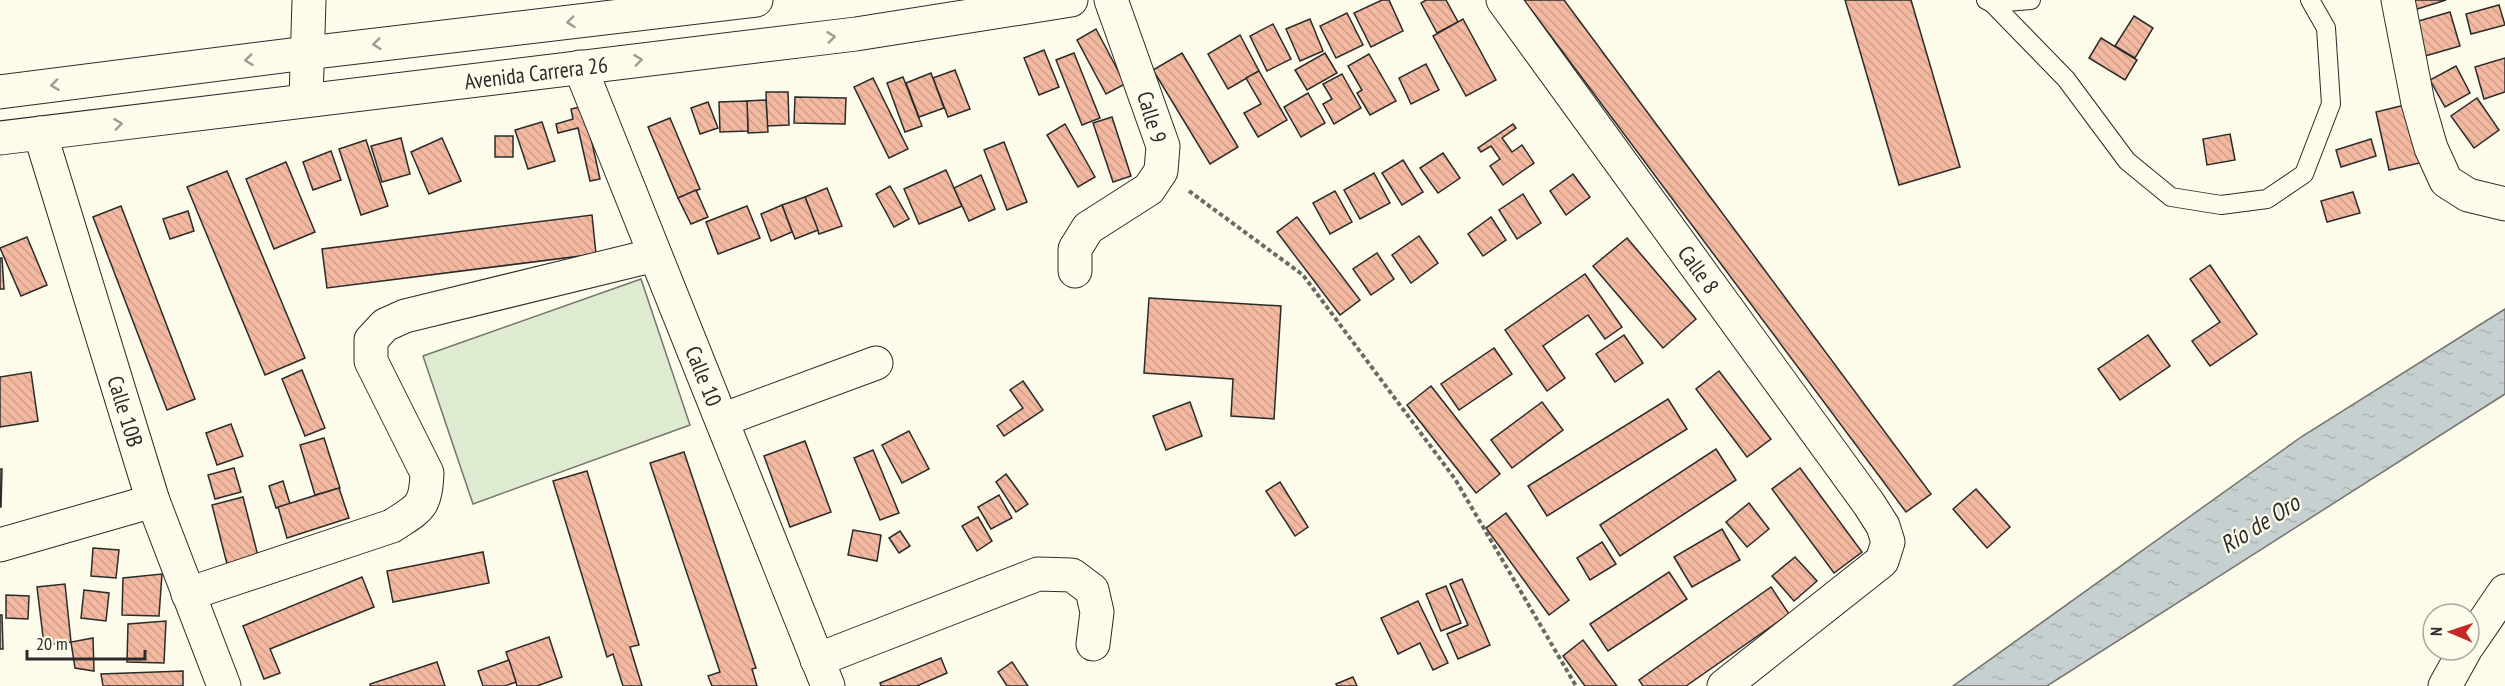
<svg xmlns="http://www.w3.org/2000/svg" width="2505" height="686" viewBox="0 0 2505 686" font-family="'PT Sans Narrow',sans-serif">
<style>
.green{fill:#deebd1;stroke:#74746e;stroke-width:1.5}
.water{fill:url(#water-ripples);stroke:#74746e;stroke-width:1.5}
.building{fill:url(#building-back-hatch);stroke:#2b2b2b;stroke-width:1.5}
.lines{fill:none;stroke-linecap:round;stroke-linejoin:round}
.service-casing{stroke:#2b2b2b;stroke-width:20}
.minor-casing{stroke:#2b2b2b;stroke-width:35}
.secondary-casing{stroke:#2b2b2b;stroke-width:35}
.path{stroke:#6a6964;stroke-width:4;stroke-dasharray:4.5 3;stroke-linecap:butt}
.service{stroke:#fdfbea;stroke-width:18}
.minor{stroke:#fdfbea;stroke-width:33}
.secondary{stroke:#fdfbea;stroke-width:33}
.oneway{stroke:#9e9d94}
.labels{text-anchor:middle;stroke-width:4.5;stroke-linejoin:round;paint-order:stroke}
.street-label{font-size:22px;fill:#2b2b2b;stroke:#fdfbea}
.water-label{font-size:24px;font-style:italic;fill:#2b2b2b;stroke:#fdfbea}
</style>
<defs>
<pattern id="water-ripples" width="26" height="14" patternUnits="userSpaceOnUse" patternTransform="scale(1.5)"><rect width="26" height="14" fill="#c7d0d0"/><path d="M2 4q2-2 4 0t4 0M15 11q2-2 4 0t4 0" fill="none" stroke="#abb3b3"/></pattern>
<pattern id="building-back-hatch" width="6" height="6" patternUnits="userSpaceOnUse" patternTransform="scale(1.5)"><rect width="6" height="6" fill="#f2b8a0"/><path d="M-1 5l2 2M0 0l6 6M5-1l2 2" fill="none" stroke="#d09e8a"/></pattern>
</defs>
<rect width="100%" height="100%" fill="#fdfbea"/>
<path class="green" d="M641,279L690,425L473,504L423,356Z"/>
<path class="water" d="M2505,309V394L2047,686H1953L2301,437Z"/>
<g class="building">
<path d="M1382,0H1389L1403,31L1371,47L1354,13Z"/>
<path d="M1426,0H1446L1458,22L1437,33L1421,3Z"/>
<path d="M1524,0H1564L1931,494L1906,512Z"/>
<path d="M1845,0H1911L1960,167L1899,185Z"/>
<path d="M2411,0H2446L2414,10Z"/>
<path d="M2499,5L2505,25L2471,34L2466,14Z"/>
<path d="M2450,12L2460,46L2425,56L2415,22Z"/>
<path d="M1347,13L1363,45L1336,58L1320,26Z"/>
<path d="M2134,16L2153,28L2135,58L2115,46Z"/>
<path d="M1310,19L1323,51L1300,61L1286,29Z"/>
<path d="M1463,19L1496,80L1466,96L1433,36Z"/>
<path d="M1273,24L1291,59L1267,71L1250,36Z"/>
<path d="M1096,29L1125,84L1106,94L1077,40Z"/>
<path d="M1240,35L1259,71L1228,89L1208,54Z"/>
<path d="M2101,38L2137,60L2125,80L2089,58Z"/>
<path d="M1044,50L1059,87L1039,95L1024,58Z"/>
<path d="M1074,53L1100,118L1082,125L1056,60Z"/>
<path d="M1182,53L1238,147L1210,164L1153,70Z"/>
<path d="M1325,53L1337,73L1307,90L1295,70Z"/>
<path d="M1369,54L1396,101L1370,115L1357,93L1362,90L1348,66Z"/>
<path d="M2505,58V92L2484,99L2475,67Z"/>
<path d="M1426,64L1439,90L1411,104L1399,78Z"/>
<path d="M2456,66L2470,93L2445,107L2430,80Z"/>
<path d="M955,70L970,109L948,117L933,78Z"/>
<path d="M1259,71L1287,120L1258,137L1244,113L1261,104L1246,78Z"/>
<path d="M931,73L944,108L919,117L906,83Z"/>
<path d="M1342,74L1361,108L1334,124L1323,104L1332,99L1323,84Z"/>
<path d="M903,77L922,126L905,132L887,83Z"/>
<path d="M873,78L908,149L889,158L854,87Z"/>
<path d="M766,92H788L789,125L767,126Z"/>
<path d="M1308,93L1325,123L1301,137L1284,107Z"/>
<path d="M795,97L846,98L845,124L794,123Z"/>
<path d="M2477,98L2499,130L2474,148L2451,116Z"/>
<path d="M766,100L768,132L748,133L747,101Z"/>
<path d="M747,101L748,131L720,132L719,102Z"/>
<path d="M708,102L718,128L700,134L691,108Z"/>
<path d="M2409,104L2424,162L2389,170L2376,112Z"/>
<path d="M584,106L600,179L590,181L578,128L558,133L556,124L573,119L571,109Z"/>
<path d="M1112,117L1131,176L1113,182L1093,123Z"/>
<path d="M670,118L700,189L678,198L648,127Z"/>
<path d="M542,122L555,161L528,169L515,130Z"/>
<path d="M1065,124L1095,177L1078,187L1047,135Z"/>
<path d="M1513,124L1516,128L1502,138L1512,152L1522,145L1534,163L1503,185L1490,166L1500,159L1491,146L1481,152L1478,148Z"/>
<path d="M2230,134L2235,160L2207,165L2203,139Z"/>
<rect x="495" y="136" width="18" height="21"/>
<path d="M401,138L410,174L382,182L371,146Z"/>
<path d="M442,138L461,181L429,194L411,152Z"/>
<path d="M2371,139L2376,156L2341,167L2336,150Z"/>
<path d="M366,140L388,206L361,215L339,149Z"/>
<path d="M1004,142L1027,202L1007,210L984,150Z"/>
<path d="M331,151L341,180L313,190L303,162Z"/>
<path d="M1443,153L1460,178L1438,193L1420,168Z"/>
<path d="M1403,160L1423,192L1402,205L1382,173Z"/>
<path d="M286,162L315,232L274,249L246,179Z"/>
<path d="M946,170L962,206L919,224L904,189Z"/>
<path d="M227,171L305,358L265,375L187,187Z"/>
<path d="M1374,173L1390,203L1360,219L1344,190Z"/>
<path d="M1573,174L1590,197L1566,215L1550,191Z"/>
<path d="M981,175L995,209L969,221L954,188Z"/>
<path d="M890,186L909,219L894,227L876,194Z"/>
<path d="M827,188L842,226L819,234L805,197Z"/>
<path d="M696,190L708,217L691,224L678,198Z"/>
<path d="M1335,191L1352,222L1330,234L1313,203Z"/>
<path d="M2353,192L2360,213L2327,222L2321,201Z"/>
<path d="M1523,194L1541,223L1517,239L1499,210Z"/>
<path d="M805,197L818,230L795,239L782,205Z"/>
<path d="M782,205L792,232L771,241L761,214Z"/>
<path d="M121,206L195,399L167,410L93,217Z"/>
<path d="M747,206L760,238L718,254L706,222Z"/>
<path d="M188,211L194,231L170,239L163,219Z"/>
<path d="M592,215L596,254L327,288L322,249Z"/>
<path d="M1297,217L1360,300L1340,315L1277,232Z"/>
<path d="M1491,217L1506,240L1483,256L1468,234Z"/>
<path d="M1419,236L1438,263L1411,283L1392,255Z"/>
<path d="M27,237L47,285L21,296L0,248Z"/>
<path d="M1627,238L1696,319L1663,348L1593,266Z"/>
<path d="M1377,253L1394,279L1371,295L1353,269Z"/>
<path d="M0,258H2L4,289H0Z"/>
<path d="M2210,265L2257,334L2210,366L2192,341L2220,322L2190,279Z"/>
<path d="M1585,274L1622,327L1605,339L1588,315L1543,346L1565,378L1547,391L1505,330Z"/>
<path d="M1149,298L1281,306L1274,419L1231,416L1233,379L1144,373Z"/>
<path d="M1624,335L1643,363L1615,382L1596,354Z"/>
<path d="M2148,335L2170,366L2120,400L2098,369Z"/>
<path d="M1494,348L1512,374L1459,410L1441,384Z"/>
<path d="M302,370L325,428L305,436L282,379Z"/>
<path d="M1719,371L1771,439L1747,457L1696,389Z"/>
<path d="M31,372L38,421L0,427V377Z"/>
<path d="M1023,381L1043,410L1004,436L997,426L1023,408L1010,390Z"/>
<path d="M1431,386L1500,474L1476,493L1407,405Z"/>
<path d="M1668,399L1687,429L1547,516L1528,486Z"/>
<path d="M1190,402L1202,436L1166,450L1153,416Z"/>
<path d="M1542,402L1563,430L1512,468L1491,440Z"/>
<path d="M231,424L243,456L217,465L206,433Z"/>
<path d="M909,431L929,469L902,483L882,445Z"/>
<path d="M324,438L340,488L315,495L300,445Z"/>
<path d="M805,441L831,512L790,527L764,456Z"/>
<path d="M1716,449L1736,480L1620,556L1600,525Z"/>
<path d="M873,450L899,513L880,520L854,458Z"/>
<path d="M684,452L756,668L752,669L757,686H712L708,676L720,672L650,463Z"/>
<path d="M234,468L241,492L215,499L208,475Z"/>
<path d="M1800,468L1862,552L1834,573L1772,489Z"/>
<path d="M0,469H2L1,507H0Z"/>
<path d="M587,471L639,645L630,647L642,686H623L613,654L607,657L553,481Z"/>
<path d="M1006,474L1028,504L1016,512L996,482Z"/>
<path d="M283,481L290,504L276,508L269,486Z"/>
<path d="M1280,482L1308,527L1295,536L1266,491Z"/>
<path d="M339,488L349,518L287,538L278,507Z"/>
<path d="M1976,489L2010,527L1987,548L1953,509Z"/>
<path d="M999,495L1012,518L991,529L978,507Z"/>
<path d="M243,497L258,556L227,564L212,505Z"/>
<path d="M1749,503L1769,529L1747,547L1726,522Z"/>
<path d="M1506,513L1569,600L1549,615L1486,528Z"/>
<path d="M978,517L992,541L977,551L962,526Z"/>
<path d="M1722,529L1740,560L1692,587L1674,557Z"/>
<path d="M853,530L881,535L877,561L848,555Z"/>
<path d="M900,531L910,546L899,553L889,538Z"/>
<path d="M1602,542L1616,564L1590,580L1577,558Z"/>
<path d="M93,548L119,550L116,578L91,576Z"/>
<path d="M483,552L489,583L393,602L387,571Z"/>
<path d="M1795,557L1817,581L1794,601L1772,576Z"/>
<path d="M1669,572L1687,599L1608,651L1590,624Z"/>
<path d="M162,574L159,616L122,615L123,578Z"/>
<path d="M362,577L374,607L270,649L280,673L264,679L243,626Z"/>
<path d="M1462,579L1490,645L1458,659L1447,634L1468,625L1450,584Z"/>
<path d="M65,584L71,642L44,645L37,587Z"/>
<path d="M1446,586L1461,623L1441,631L1426,594Z"/>
<path d="M1771,587L1789,614L1686,686H1643L1639,680Z"/>
<path d="M84,590L109,593L106,621L81,618Z"/>
<path d="M6,595L29,596L28,619L6,618Z"/>
<path d="M1418,601L1448,663L1433,670L1420,643L1398,654L1381,618Z"/>
<path d="M0,615H2L3,649H0Z"/>
<path d="M166,621L164,663L127,662L128,624Z"/>
<path d="M549,637L562,677L537,686H517L506,652Z"/>
<path d="M93,638L94,671L75,668L71,642Z"/>
<path d="M1583,640L1617,686H1585L1563,656Z"/>
<path d="M941,658L947,673L917,686H881L880,683Z"/>
<path d="M509,660L516,682L505,686H483L478,671Z"/>
<path d="M437,662L445,686H370V684Z"/>
<path d="M1012,662L1028,686H1007L998,672Z"/>
<path d="M183,671V686H103L101,674Z"/>
<path d="M1353,677L1357,686H1337L1336,684Z"/>
</g>
<g class="lines">
<defs>
<g id="service">
<path d="M1986,0L1992,3L2031,0"/>
<path d="M1992,3L2066,79L2127,161L2171,197L2221,205L2267,199L2304,174L2331,104L2326,28L2310,0"/>
</g>
<g id="minor">
<path id="s1" d="M1503,0L1869,504L1883,526L1888,542L1882,561L1724,686"/>
<path d="M2398,0L2418,103L2431,148L2446,181L2468,195L2505,204"/>
<path id="s2" d="M580,67L828,686"/>
<path d="M306,100L309,0"/>
<path id="s3" d="M40,133L153,501L224,686"/>
<path d="M1075,271V249L1088,228L1149,189L1161,171L1163,146L1111,0"/>
<path d="M722,420L876,363"/>
<path d="M0,545L153,501"/>
<path d="M188,594L392,526C419,508 426,508 427,473L371,361V340L385,325L405,316L655,255"/>
<path d="M2469,644L2505,591"/>
<path d="M817,660L1038,574L1072,575L1092,590L1097,612L1093,644"/>
<path d="M2445,686L2465,650"/>
</g>
<g id="secondary">
<path d="M0,92L307,53L756,0"/>
<path id="s4" d="M0,138L856,34L1071,0"/>
</g>
</defs>
<use href="#service" class="service-casing"/>
<use href="#minor" class="minor-casing"/>
<use href="#secondary" class="secondary-casing"/>
<path class="path" d="M1189,191L1303,275L1455,479L1576,686"/>
<use href="#service" class="service"/>
<use href="#minor" class="minor"/>
<use href="#secondary" class="secondary"/>
</g>
<defs><path id="oneway-chevron" d="M-2-3.5L2.5 0L-2 3.5" fill="none" stroke-width="1.6" stroke-linecap="round" stroke-linejoin="round" transform="scale(1.5)"/></defs>
<g class="oneway">
<use href="#oneway-chevron" transform="translate(571 22) rotate(174)"/>
<use href="#oneway-chevron" transform="translate(831 37) rotate(-7)"/>
<use href="#oneway-chevron" transform="translate(377 44) rotate(174)"/>
<use href="#oneway-chevron" transform="translate(249 60) rotate(173)"/>
<use href="#oneway-chevron" transform="translate(638 60) rotate(-7)"/>
<use href="#oneway-chevron" transform="translate(55 85) rotate(173)"/>
<use href="#oneway-chevron" transform="translate(118 124) rotate(-7)"/>
</g>
<g class="labels">
<g class="street-label">
<text dy="8" stroke="none"><textPath href="#s4" startOffset="540">Avenida Carrera 26</textPath></text>
<text transform="translate(1152 117) rotate(73)" y="8">Calle 9</text>
<text dy="8" stroke="none"><textPath href="#s1" startOffset="333">Calle 8</textPath></text>
<text dy="8" stroke="none"><textPath href="#s2" startOffset="333">Calle 10</textPath></text>
<text dy="8" stroke="none"><textPath href="#s3" startOffset="291">Calle 10B</textPath></text>
</g>
<g class="water-label">
<text transform="translate(2260 524) rotate(-32)" y="8">Río de Oro</text>
</g>
</g>
<g transform="translate(2451 632) rotate(272)"><circle r="28" fill="#fdfbea" stroke="#a9a89e" stroke-width="1.5"/>
<path d="M0-4.5L10 22L0 15L-10 22Z" fill="#c62828"/>
<text y="-9" font-size="16" font-weight="bold" text-anchor="middle" fill="#2b2b2b">N</text>
</g>
<path d="M27 650v9h118v-9" fill="none" stroke="#2b2b2b" stroke-width="3"/>
<text x="36" y="650" font-size="18" fill="#2b2b2b" stroke="#fdfbea" stroke-width="4.5" paint-order="stroke">20 m</text>
</svg>
